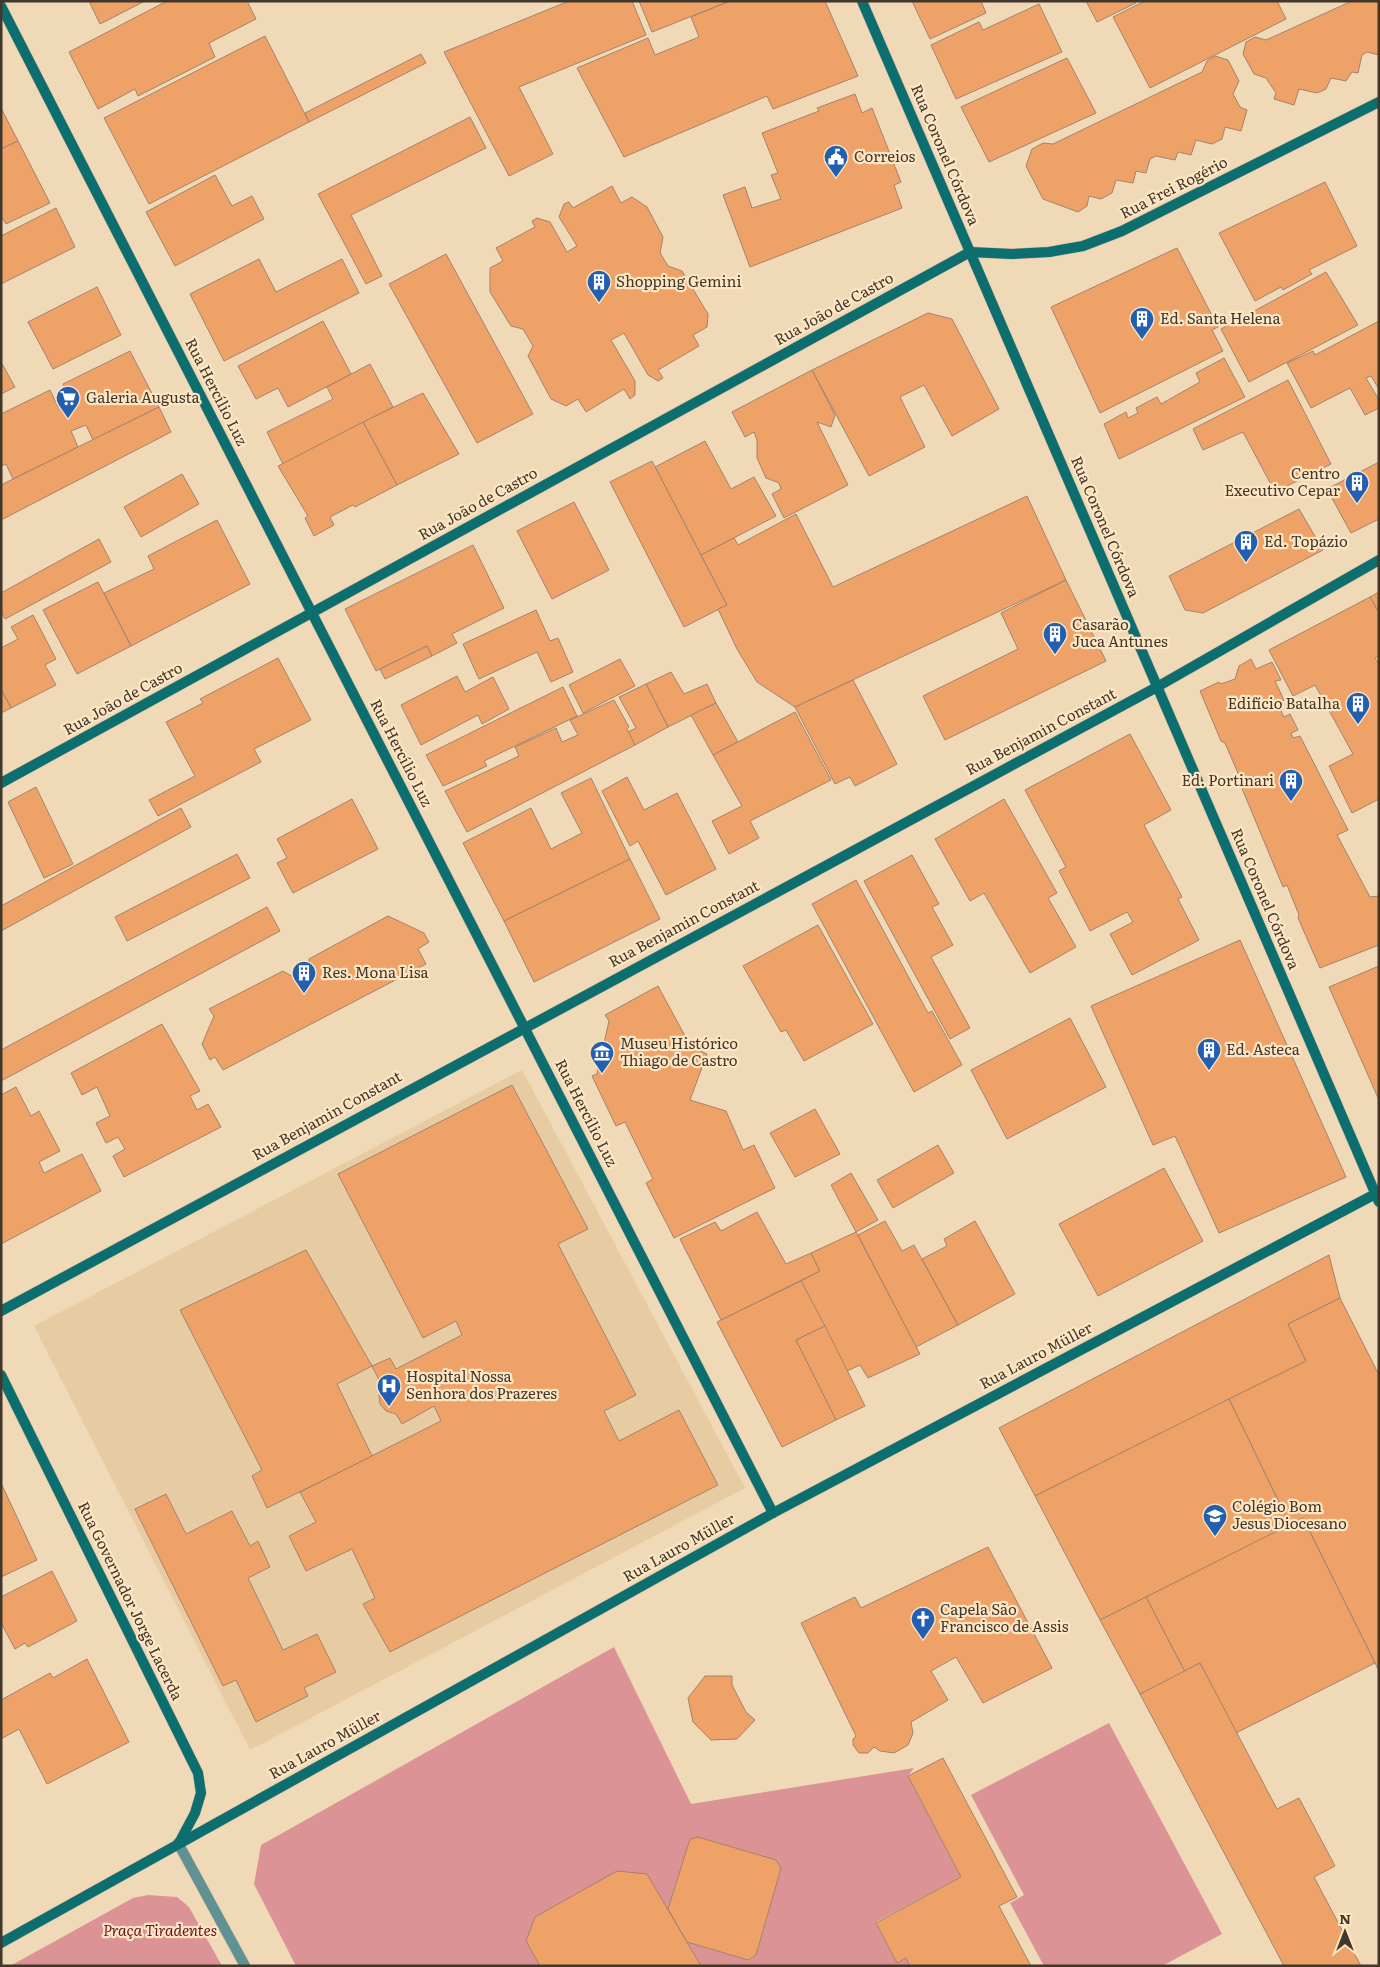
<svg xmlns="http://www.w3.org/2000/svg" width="1380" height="1967" viewBox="0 0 1380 1967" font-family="Literata,serif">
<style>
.built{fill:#e7cba3}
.green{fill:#dc9396}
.building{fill:#eea268;stroke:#a3836c}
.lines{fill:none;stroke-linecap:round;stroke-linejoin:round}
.street-casing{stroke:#cab598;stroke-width:11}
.secondary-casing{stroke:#cab598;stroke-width:11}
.street{stroke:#619293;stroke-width:10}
.secondary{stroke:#0d6e6f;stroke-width:10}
.labels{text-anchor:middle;stroke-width:4.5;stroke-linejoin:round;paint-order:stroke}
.street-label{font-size:15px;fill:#41372a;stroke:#fee6c4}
.poi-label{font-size:15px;fill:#41372a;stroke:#fee6c4;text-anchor:start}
.park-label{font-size:15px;font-style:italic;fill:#681321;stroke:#fee6c4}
</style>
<rect width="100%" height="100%" fill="#f0d9b7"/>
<path class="built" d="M522,1070L745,1488L250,1750L34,1326Z"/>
<g class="green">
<path d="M614,1647L691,1804L914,1768L908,1776L961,1877L876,1922L897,1963L906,1958L910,1966H296L254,1884L261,1845Z"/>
<path d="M1109,1723L1222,1934L1162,1966H1044L1010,1903L1024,1895L971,1795Z"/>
<path d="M148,1895L177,1897L189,1907L222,1966H10L133,1898Z"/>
</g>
<g class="building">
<path d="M89,1H145L100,24Z"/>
<path d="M167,1H247L256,19L209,43L215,57L138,96L135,89L98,109L69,52Z"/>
<path d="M569,1H632L646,35L519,87L553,154L509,176L444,52Z"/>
<path d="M639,1H730L652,32Z"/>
<path d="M730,1H825L858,76L773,109L767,96L624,157L577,68L648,38L655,55L699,37L691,17Z"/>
<path d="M912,1H981L986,13L930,39Z"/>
<path d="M1086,1H1135L1136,3L1097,22Z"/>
<path d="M1145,1H1277L1286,19L1150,88L1113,17Z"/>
<path d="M1352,1H1379V55L1367,52L1362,55L1358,73L1352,72L1346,81L1331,78L1326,89L1317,93L1299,89L1294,105L1274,99L1276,93L1266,78L1254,74L1243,54L1246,42L1255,37L1266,40Z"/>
<path d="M1039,4L1062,52L956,99L931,45L979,22L983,30Z"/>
<path d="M265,36L309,122L149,204L104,118Z"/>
<path d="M421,54L426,63L309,122L305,113Z"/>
<path d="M1215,56L1228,60L1239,81L1233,94L1240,107L1247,110L1241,131L1225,127L1222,139L1212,144L1196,140L1191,155L1178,152L1175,160L1156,156L1150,159L1146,173L1136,171L1133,183L1116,180L1112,193L1101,199L1089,196L1087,206L1078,212L1043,199L1026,166L1032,149L1043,143L1053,144L1202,72L1207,61Z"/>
<path d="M1067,58L1096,113L989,162L961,107Z"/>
<path d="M855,94L862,113L872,108L901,182L894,185L902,208L750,267L723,195L745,187L752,208L781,199L771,175L778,173L762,133L819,111L817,108Z"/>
<path d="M1,108L18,141L1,149Z"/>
<path d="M470,117L486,148L351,215L382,276L366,284L318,194Z"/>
<path d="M18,141L50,203L6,224L1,216V149Z"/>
<path d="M215,175L232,206L252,196L264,219L175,266L146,212Z"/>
<path d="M1325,182L1357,246L1309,270L1312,274L1283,290L1281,287L1255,301L1219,233Z"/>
<path d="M612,186L621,203L632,197L647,207L663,237L660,253L668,266L682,271L708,314L707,327L693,335L699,346L658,370L663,378L658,381L648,375L624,333L611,340L635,381V395L630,399L624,389L586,412L578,399L566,406L551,399L528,356L533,346L523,329L511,326L490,292V268L503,261L496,248L535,227L532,221L537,218L550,222L567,252L577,246L559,217L564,204L569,202L573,208Z"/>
<path d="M56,208L75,247L1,284V236Z"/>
<path d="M1177,248L1218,327L1212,330L1223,351L1100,413L1051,307Z"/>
<path d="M446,254L533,414L477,443L389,284Z"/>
<path d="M259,259L276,292L342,259L359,293L224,361L190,294Z"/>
<path d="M1326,272L1358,325L1249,382L1221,329Z"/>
<path d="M97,287L121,335L53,369L28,322Z"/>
<path d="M928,313L952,319L999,409L952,436L924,385L900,397L925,447L869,476L812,370Z"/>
<path d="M323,321L351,374L288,407L278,388L256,399L238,366Z"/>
<path d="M1379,321V389L1371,376L1366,378L1379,400V408L1365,415L1350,388L1311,408L1287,363L1313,351L1315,355Z"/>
<path d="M130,351L159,407L93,440L86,425L71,431L78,447L13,479L6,464L1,466V414L50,390L58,407L71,400L63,384Z"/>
<path d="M1224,358L1245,397L1119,459L1104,424L1126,412L1128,418L1138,413L1136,408L1157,397L1161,404L1200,382L1196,373Z"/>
<path d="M1,362L15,387L1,394Z"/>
<path d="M370,364L393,407L283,464L267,432L333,399L327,387Z"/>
<path d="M812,370L835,415L831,427L817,422L848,485L784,518L772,494L781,489L779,483L766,478L757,458V440L754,432L745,437L732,412Z"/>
<path d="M1288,380L1331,464L1275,492L1243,432L1203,450L1193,429Z"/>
<path d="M423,393L459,454L397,485L363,422Z"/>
<path d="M159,407L171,432L1,520V485Z"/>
<path d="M363,422L397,485L355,507L353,505L330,517L334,525L314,536L305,518L308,516L278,466Z"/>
<path d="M705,441L731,489L754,477L776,516L701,555L655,467Z"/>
<path d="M652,461L727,605L684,627L610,482Z"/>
<path d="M1379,462V519L1351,533L1327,489Z"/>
<path d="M182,474L199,504L141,537L124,507Z"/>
<path d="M1027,496L1066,580L795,707L757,682L737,649L718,609L727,605L701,555L734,538L738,545L796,514L833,587Z"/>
<path d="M574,502L609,570L552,599L517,531Z"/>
<path d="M1299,509L1323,550L1203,613L1185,610L1169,576Z"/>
<path d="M217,520L250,584L131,646L104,593L154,569L148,556Z"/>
<path d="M99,539L111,562L5,619L1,611V593Z"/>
<path d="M473,545L504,608L452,634L457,643L432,656L427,646L376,671L345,609Z"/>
<path d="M1066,580L1106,661L945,740L923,696L1018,649L1001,613Z"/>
<path d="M98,582L131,646L77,674L43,610Z"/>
<path d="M1379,592V613L1370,597Z"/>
<path d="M1370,597L1379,613V656L1375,658L1379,664V799L1352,813L1329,766L1353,754L1315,685L1293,696L1269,650Z"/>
<path d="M536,610L550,641L558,638L573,672L551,682L537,652L479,679L463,644Z"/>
<path d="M33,615L56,659L45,665L56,685L11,708L1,689V648L18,639L11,627Z"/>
<path d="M427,646L432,656L385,679L380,669Z"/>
<path d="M278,658L311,720L254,749L261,762L158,816L149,800L195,776L166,722L203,703L200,699Z"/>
<path d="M620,659L635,686L583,713L569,685Z"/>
<path d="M1251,659L1256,669L1272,662L1281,680L1275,681L1284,700L1277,703L1284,717L1290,714L1298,730L1291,733L1293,738L1300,736L1348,830L1337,835L1370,897L1379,896V945L1320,968L1298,918L1299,915L1287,885L1283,887L1236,774L1238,773L1225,743L1221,741L1200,691L1219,682L1221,684L1235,679L1239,666Z"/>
<path d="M671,672L684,694L707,684L716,703L668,727L646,684Z"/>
<path d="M457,676L465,692L493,677L509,709L482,724L478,715L421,745L401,705Z"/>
<path d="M853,680L897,764L855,786L850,777L835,784L795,707Z"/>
<path d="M646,684L668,727L635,745L628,732L636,728L619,697Z"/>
<path d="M563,687L577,716L484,761L487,766L443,786L426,755Z"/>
<path d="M1,689L11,708L1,713Z"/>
<path d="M614,700L629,727L627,729L635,745L467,832L445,791L519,756L515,747L556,728L562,742L578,735L570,720Z"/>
<path d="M716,703L738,742L713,755L691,715Z"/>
<path d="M795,712L831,780L750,821L759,838L729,854L712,821L742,806L713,755Z"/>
<path d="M1130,734L1171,810L1144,825L1180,893L1182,897L1178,899L1199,940L1132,975L1110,934L1133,922L1127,912L1090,931L1059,871L1066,867L1025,790Z"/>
<path d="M627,777L644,810L677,793L716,869L666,895L638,841L630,846L602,791Z"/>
<path d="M591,778L630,859L504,921L463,843L531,808L551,849L582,833L561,793Z"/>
<path d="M36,787L73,864L44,878L8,802Z"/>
<path d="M352,799L378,849L293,893L277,863L287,858L277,839Z"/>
<path d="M1004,799L1057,893L1048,898L1076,947L1030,973L984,893L970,901L935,839Z"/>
<path d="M181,808L191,827L1,931V906Z"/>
<path d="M237,854L250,878L127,941L115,917Z"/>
<path d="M912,855L939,904L932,907L953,945L931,957L970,1028L950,1039L864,881Z"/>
<path d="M630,859L660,919L534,982L504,921Z"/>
<path d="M856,880L928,1013L932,1011L962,1065L914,1092L812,904Z"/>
<path d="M267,907L280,931L1,1081V1050Z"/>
<path d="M388,916L424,933L429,942L418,949L426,964L223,1070L215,1057L210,1060L202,1044L214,1016L209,1009L283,971L295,978L308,972L309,959Z"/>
<path d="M818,925L873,1024L804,1061L786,1030L781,1032L743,966Z"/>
<path d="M1240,940L1346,1177L1219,1233L1175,1136L1153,1145L1091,1006Z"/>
<path d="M1379,966V1100L1329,987Z"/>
<path d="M658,986L691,1047L707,1054L690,1100L726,1111L743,1150L754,1145L775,1188L674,1238L646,1183L653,1179L625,1122L616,1126L592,1076L597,1074L609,1021L605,1015Z"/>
<path d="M1070,1018L1106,1087L1007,1139L971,1070Z"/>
<path d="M162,1024L200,1091L190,1096L197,1110L208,1104L221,1127L124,1177L113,1156L125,1149L118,1137L106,1143L96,1123L110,1116L97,1087L82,1095L71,1073Z"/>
<path d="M512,1085L588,1229L558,1244L636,1395L604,1411L619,1441L679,1410L718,1485L390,1652L363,1604L375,1598L352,1549L306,1571L289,1536L316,1522L300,1492L441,1421L434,1406L402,1424L396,1414L386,1411L380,1404L379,1395L382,1386L372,1366L390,1358L396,1369L462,1335L456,1321L423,1338L338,1174Z"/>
<path d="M16,1087L31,1116L39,1111L60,1151L39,1162L44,1173L82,1154L101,1191L1,1244V1095Z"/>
<path d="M815,1109L840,1154L795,1177L770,1133Z"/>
<path d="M938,1145L954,1173L893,1208L877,1180Z"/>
<path d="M1164,1168L1203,1241L1098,1296L1059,1224Z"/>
<path d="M851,1173L878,1220L856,1232L831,1185Z"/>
<path d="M757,1212L786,1264L811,1253L820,1271L721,1320L680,1239L715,1222L721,1231Z"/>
<path d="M885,1221L902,1251L914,1245L958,1325L916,1347L858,1235Z"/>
<path d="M975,1221L1015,1294L958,1325L922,1259L947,1246L944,1239Z"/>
<path d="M856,1232L920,1354L868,1378L860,1365L847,1371L801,1281L820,1271L811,1253Z"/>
<path d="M306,1250L372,1366L337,1384L372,1456L267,1508L252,1476L262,1470L180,1310Z"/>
<path d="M1329,1255L1340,1298L1288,1324L1306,1361L1035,1496L999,1428Z"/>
<path d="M801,1281L825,1326L796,1340L836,1420L782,1447L717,1322Z"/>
<path d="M1340,1298L1379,1375V1671L1303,1518L1290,1525L1229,1399L1306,1361L1288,1324Z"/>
<path d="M825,1326L865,1406L836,1420L796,1340Z"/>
<path d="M1229,1399L1290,1525L1100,1620L1035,1496Z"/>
<path d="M1,1483L37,1560L1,1577Z"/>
<path d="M166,1494L186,1534L232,1511L250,1546L258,1541L270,1567L248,1578L283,1650L317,1634L336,1672L304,1688L308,1696L256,1722L236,1680L223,1686L135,1509Z"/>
<path d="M1303,1518L1375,1663L1236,1733L1200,1663L1185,1672L1146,1597Z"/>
<path d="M988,1547L1052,1668L983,1703L956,1657L931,1671L948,1700L911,1722L913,1733L908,1745L894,1753L880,1751L874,1747L868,1753H859L853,1745V1739L856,1736L801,1623L855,1597L861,1608Z"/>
<path d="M52,1571L77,1621L28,1647L25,1643L15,1649L1,1623V1597Z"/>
<path d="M1146,1597L1185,1672L1140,1694L1100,1620Z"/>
<path d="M87,1659L129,1742L47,1784L19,1729L1,1739V1700L50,1673L53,1678Z"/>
<path d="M1200,1663L1277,1809L1299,1798L1335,1866L1314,1877L1361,1966H1284L1140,1694Z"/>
<path d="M705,1676H732V1685L746,1712L755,1720L737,1739L711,1740L693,1722L688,1698Z"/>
<path d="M943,1758L1017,1897L999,1906L1031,1966H910L906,1958L897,1963L876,1923L961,1877L908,1776Z"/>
<path d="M698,1837L776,1860L781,1868L756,1955L748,1960L687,1942L668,1909L690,1839Z"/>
<path d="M617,1871L647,1874L701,1966H540L526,1941L535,1917Z"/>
</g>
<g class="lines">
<defs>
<path id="street" d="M178,1843L245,1966"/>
<g id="secondary">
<path d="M862,1L1379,1202"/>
<path d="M1,6L773,1513"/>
<path d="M970,252L1012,254L1049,252L1083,246L1122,231L1379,102"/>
<path d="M1,783L970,252"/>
<path d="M1,1311L1157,687L1379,560"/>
<path d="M1,1375L198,1773L201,1793L195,1813L179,1843"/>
<path d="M1,1943L773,1513L1379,1192"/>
</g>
</defs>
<use href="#street" class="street-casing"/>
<use href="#secondary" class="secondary-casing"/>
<use href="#street" class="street"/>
<use href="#secondary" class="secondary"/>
</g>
<defs>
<symbol id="civic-pin" viewBox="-11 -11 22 30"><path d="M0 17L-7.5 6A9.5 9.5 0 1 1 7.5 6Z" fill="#225fb1" stroke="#fee6c4"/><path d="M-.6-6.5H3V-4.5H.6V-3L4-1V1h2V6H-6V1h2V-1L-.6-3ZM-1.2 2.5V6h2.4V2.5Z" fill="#fff"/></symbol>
<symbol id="building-pin" viewBox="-11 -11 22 30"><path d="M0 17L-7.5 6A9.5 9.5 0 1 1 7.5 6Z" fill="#225fb1" stroke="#fee6c4"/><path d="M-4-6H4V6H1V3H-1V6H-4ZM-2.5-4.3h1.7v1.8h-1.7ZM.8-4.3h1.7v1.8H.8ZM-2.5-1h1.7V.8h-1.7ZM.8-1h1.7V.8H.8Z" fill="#fff"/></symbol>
<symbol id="supermarket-pin" viewBox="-11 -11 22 30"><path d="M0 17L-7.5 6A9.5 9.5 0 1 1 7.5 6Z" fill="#225fb1" stroke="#fee6c4"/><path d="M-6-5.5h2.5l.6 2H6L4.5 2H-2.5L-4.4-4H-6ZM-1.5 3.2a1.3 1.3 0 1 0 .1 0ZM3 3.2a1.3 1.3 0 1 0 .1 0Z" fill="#fff"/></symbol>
<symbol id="museum-pin" viewBox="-11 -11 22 30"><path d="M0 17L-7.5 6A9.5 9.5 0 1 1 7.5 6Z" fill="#225fb1" stroke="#fee6c4"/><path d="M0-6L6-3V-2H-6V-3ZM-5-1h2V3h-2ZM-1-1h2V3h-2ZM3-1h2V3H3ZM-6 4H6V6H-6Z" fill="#fff"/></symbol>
<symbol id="hospital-pin" viewBox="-11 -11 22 30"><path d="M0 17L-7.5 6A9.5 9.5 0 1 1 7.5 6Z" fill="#225fb1" stroke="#fee6c4"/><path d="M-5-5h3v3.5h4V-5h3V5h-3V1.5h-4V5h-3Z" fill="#fff"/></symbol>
<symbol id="school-pin" viewBox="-11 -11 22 30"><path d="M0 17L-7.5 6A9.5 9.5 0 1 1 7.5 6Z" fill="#225fb1" stroke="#fee6c4"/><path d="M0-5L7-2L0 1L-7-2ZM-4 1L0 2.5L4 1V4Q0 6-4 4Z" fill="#fff"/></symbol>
<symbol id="church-pin" viewBox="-11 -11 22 30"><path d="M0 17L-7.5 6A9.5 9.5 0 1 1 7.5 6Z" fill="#225fb1" stroke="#fee6c4"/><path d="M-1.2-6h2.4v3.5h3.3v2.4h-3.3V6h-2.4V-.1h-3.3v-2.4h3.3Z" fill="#fff"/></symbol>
</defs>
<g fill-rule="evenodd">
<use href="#civic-pin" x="822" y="143" width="28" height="38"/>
<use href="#building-pin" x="585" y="268" width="28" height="38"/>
<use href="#building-pin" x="1128" y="305" width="28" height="38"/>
<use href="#supermarket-pin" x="54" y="384" width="28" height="38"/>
<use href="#building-pin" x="1343" y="469" width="28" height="38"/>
<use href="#building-pin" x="1232" y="528" width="28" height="38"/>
<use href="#building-pin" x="1041" y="620" width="28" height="38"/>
<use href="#building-pin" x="1344" y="690" width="28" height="38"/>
<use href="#building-pin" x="1277" y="767" width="28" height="38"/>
<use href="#building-pin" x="290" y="959" width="28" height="38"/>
<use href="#building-pin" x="1195" y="1036" width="28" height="38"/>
<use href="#museum-pin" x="588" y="1039" width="28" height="38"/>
<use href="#hospital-pin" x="375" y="1372" width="28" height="38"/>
<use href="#school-pin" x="1201" y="1502" width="28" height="38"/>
<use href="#church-pin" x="909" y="1605" width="28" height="38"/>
</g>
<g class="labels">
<g class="street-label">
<text transform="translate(945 155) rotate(67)" y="5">Rua Coronel Córdova</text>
<text transform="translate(1174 188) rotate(-27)" y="5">Rua Frei Rogério</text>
<text transform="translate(834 309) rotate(-29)" y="5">Rua João de Castro</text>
<text transform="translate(216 392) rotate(63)" y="5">Rua Hercílio Luz</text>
<text transform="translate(478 504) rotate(-29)" y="5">Rua João de Castro</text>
<text transform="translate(1105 527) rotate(67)" y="5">Rua Coronel Córdova</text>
<text transform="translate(123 699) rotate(-29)" y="5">Rua João de Castro</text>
<text transform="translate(1041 732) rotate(-28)" y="5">Rua Benjamin Constant</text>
<text transform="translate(401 753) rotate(63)" y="5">Rua Hercílio Luz</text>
<text transform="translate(1265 899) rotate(67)" y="5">Rua Coronel Córdova</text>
<text transform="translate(684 924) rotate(-28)" y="5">Rua Benjamin Constant</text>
<text transform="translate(586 1113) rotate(63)" y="5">Rua Hercílio Luz</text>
<text transform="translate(327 1116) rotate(-29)" y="5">Rua Benjamin Constant</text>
<text transform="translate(1036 1356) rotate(-28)" y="5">Rua Lauro Müller</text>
<text transform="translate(679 1548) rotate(-29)" y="5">Rua Lauro Müller</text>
<text transform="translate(130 1601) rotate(64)" y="5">Rua Governador Jorge Lacerda</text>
<text transform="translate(325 1745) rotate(-29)" y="5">Rua Lauro Müller</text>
</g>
<g class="poi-label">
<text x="854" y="162">Correios</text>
<text x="616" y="287">Shopping Gemini</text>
<text x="1160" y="324">Ed. Santa Helena</text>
<text x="86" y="403">Galeria Augusta</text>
<text x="1340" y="479" text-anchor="end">Centro<tspan x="1340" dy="17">Executivo Cepar</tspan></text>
<text x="1264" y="547">Ed. Topázio</text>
<text x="1072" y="630">Casarão<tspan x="1072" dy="17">Juca Antunes</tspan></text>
<text x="1340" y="709" text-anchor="end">Edifício Batalha</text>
<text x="1274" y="786" text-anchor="end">Ed. Portinari</text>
<text x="322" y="978">Res. Mona Lisa</text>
<text x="620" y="1049">Museu Histórico<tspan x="620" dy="17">Thiago de Castro</tspan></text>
<text x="1226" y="1055">Ed. Asteca</text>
<text x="406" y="1382">Hospital Nossa<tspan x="406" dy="17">Senhora dos Prazeres</tspan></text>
<text x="1232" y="1512">Colégio Bom<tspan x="1232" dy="17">Jesus Diocesano</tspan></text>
<text x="940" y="1615">Capela São<tspan x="940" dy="17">Francisco de Assis</tspan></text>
</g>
<g class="park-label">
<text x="160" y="1936">Praça Tiradentes</text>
</g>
</g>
<rect width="1380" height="1967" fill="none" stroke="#41372a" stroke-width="5"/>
<g transform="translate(1345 1932)" stroke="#fee6c4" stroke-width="4" paint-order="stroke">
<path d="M0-4L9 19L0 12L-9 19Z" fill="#41372a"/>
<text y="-8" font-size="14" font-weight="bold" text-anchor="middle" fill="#41372a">N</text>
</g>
</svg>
